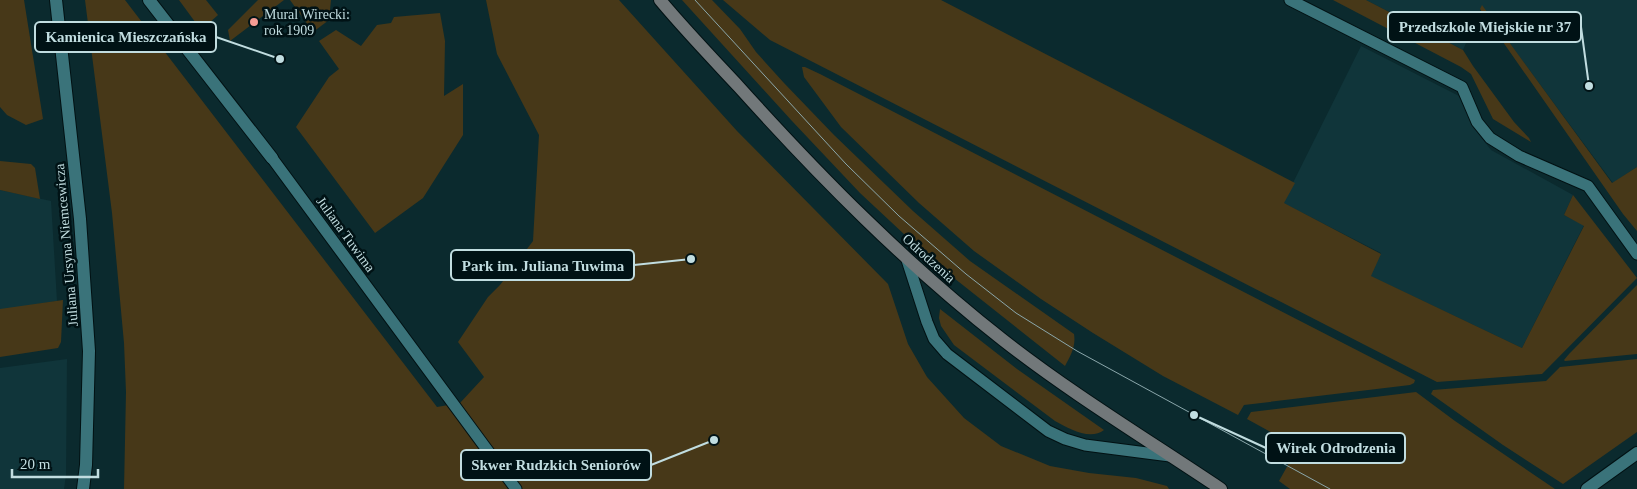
<svg xmlns="http://www.w3.org/2000/svg" width="1637" height="489" viewBox="0 0 1637 489" font-family="Georgia,serif">
<style>
.built{fill:#10353a}
.green{fill:#473818}
.lines{fill:none;stroke-linecap:round;stroke-linejoin:round}
.lane-casing{stroke:#021113;stroke-width:13}
.street-casing{stroke:#021113;stroke-width:14}
.secondary-casing{stroke:#021113;stroke-width:14}
.lane{stroke:#3a737a;stroke-width:11}
.street{stroke:#3a737a;stroke-width:12}
.secondary{stroke:#72787a;stroke-width:12}
.tram{stroke:#8ba7ab;stroke-width:1}
.poi-dot{fill:#f59c94;stroke:#001215;stroke-width:2}
.labels{text-anchor:middle;stroke-width:5;stroke-linejoin:round;paint-order:stroke}
.poi-label{font-size:14px;fill:#c1dde0;stroke:#001215;text-anchor:start}
.street-label{font-size:14px;fill:#c1dde0;stroke:#001215}
.leader{fill:none;stroke:#c1dde0;stroke-width:2}
.callout-dot{fill:#c1dde0;stroke:#001215;stroke-width:2}
.callout{fill:#001215;stroke:#c1dde0;stroke-width:2}
.callout-label{font-size:15px;text-anchor:middle;font-weight:bold;fill:#c1dde0}
</style>
<rect width="100%" height="100%" fill="#0b2a2e"/>
<g class="built">
<path d="M1366,0H1637V167L1613,183L1482,6L1463,50Z"/>
<path d="M1361,46L1459,96L1473,127L1491,150L1573,195L1564,215L1584,225L1522,348L1370,276L1381,253L1283,203Z"/>
<path d="M0,190L51,201L57,301L0,310Z"/>
<path d="M67,359L66,475L64,489H0V368Z"/>
</g>
<g class="green">
<path d="M0,0H24L43,119L26,125L7,115L0,107Z"/>
<path d="M85,0H125L437,407L460,403L484,377L458,342L488,297L500,285L533,241L539,135L497,54L486,0H619L737,131L888,284L908,344L927,377L964,418L1001,446L1050,466L1089,473L1136,478L1167,486L1169,489H124L126,392L124,343L112,213Z"/>
<path d="M179,0H206L218,15L201,30Z"/>
<path d="M258,0H284L230,41L228,30Z"/>
<path d="M290,0H331L329,20L313,32Z"/>
<path d="M682,0H712L740,29L756,52L784,83L834,135L913,211L970,261L1074,334C1076,346 1071,355 1065,366L935,263L860,193L792,121Z"/>
<path d="M723,0H941L1295,183L1284,203L1381,254L1371,276L1522,348L1584,226L1564,215L1573,195L1637,278L1542,374L1437,382L770,40Z"/>
<path d="M1333,0H1366L1463,50L1473,66L1514,122L1529,138L1531,142L1493,119L1471,74L1461,67Z"/>
<path d="M1482,5L1612,183L1637,167V231L1623,214L1480,9Z"/>
<path d="M440,13L445,41L444,96L463,84V135L423,198L375,233L296,127L329,77L339,69L319,41L336,30L361,46L377,25L391,23L394,17Z"/>
<path d="M802,67H805L820,74L1415,380L1414,383L1410,385L1244,405L1238,415L1163,376L1093,333L1041,299L974,251L919,203L841,127L804,77Z"/>
<path d="M0,161L31,164L35,168L40,199L0,190Z"/>
<path d="M1637,285V354L1565,361L1564,360L1569,354Z"/>
<path d="M63,300L61,342L58,348L0,357V309Z"/>
<path d="M940,309L1017,369L1104,430C1090,441 1068,428 1055,421L954,345L941,326L939,318Z"/>
<path d="M1637,359V432L1563,484L1503,445L1431,394L1433,390L1546,381L1560,367Z"/>
<path d="M1416,392L1455,421L1555,489H1290L1279,481L1298,447L1247,419L1251,412Z"/>
</g>
<g class="lines">
<defs>
<g id="lane">
<path d="M1290,0L1462,87L1477,122L1490,138L1519,156L1588,186L1637,254"/>
<path d="M272,158L516,489"/>
<path d="M907,260L927,322L934,339L947,354L1048,431L1065,439L1085,445L1170,456"/>
</g>
<g id="street">
<path d="M56,0L80,219L89,351L86,465L83,489"/>
<path d="M149,0L272,158"/>
<path d="M1587,489L1637,453"/>
</g>
<path id="secondary" d="M660,0C685,30 712,58 739,87C821,178 906,264 1003,340C1072,394 1148,440 1221,489"/>
</defs>
<use href="#lane" class="lane-casing"/>
<use href="#street" class="street-casing"/>
<use href="#secondary" class="secondary-casing"/>
<use href="#lane" class="lane"/>
<use href="#street" class="street"/>
<use href="#secondary" class="secondary"/>
<path class="tram" d="M695,0L846,164L899,216L966,274L1016,313L1077,351L1330,489"/>
</g>
<circle class="poi-dot" cx="254" cy="22" r="5"/>
<g class="labels">
<g class="poi-label">
<text x="264" y="19">Mural Wirecki:<tspan x="264" dy="16">rok 1909</tspan></text>
</g>
<g class="street-label">
<text transform="translate(346 234) rotate(54)" y="5">Juliana Tuwima</text>
<text transform="translate(66 245) rotate(-95)" y="5">Juliana Ursyna Niemcewicza</text>
<text transform="translate(929 258) rotate(42)" y="5">Odrodzenia</text>
</g>
</g>
<path class="leader" d="M1589 86L1581 27M280 59L216 37M691 259L634 265M1194 415L1266 448M714 440L651 465"/>
<g class="callout-dot">
<circle cx="1589" cy="86" r="5"/>
<circle cx="280" cy="59" r="5"/>
<circle cx="691" cy="259" r="5"/>
<circle cx="1194" cy="415" r="5"/>
<circle cx="714" cy="440" r="5"/>
</g>
<g class="callout">
<rect x="1388" y="12" width="193" height="30" rx="5"/>
<rect x="35" y="22" width="181" height="30" rx="5"/>
<rect x="451" y="250" width="183" height="30" rx="5"/>
<rect x="1266" y="433" width="139" height="30" rx="5"/>
<rect x="461" y="450" width="190" height="30" rx="5"/>
</g>
<g class="callout-label">
<text x="1485" y="32">Przedszkole Miejskie nr 37</text>
<text x="126" y="42">Kamienica Mieszczańska</text>
<text x="543" y="271">Park im. Juliana Tuwima</text>
<text x="1336" y="453">Wirek Odrodzenia</text>
<text x="556" y="470">Skwer Rudzkich Seniorów</text>
</g>
<path d="M12 469v8h86v-8" fill="none" stroke="#c1dde0" stroke-width="2.5"/>
<text x="20" y="469" font-size="15" fill="#c1dde0" stroke="#001215" stroke-width="4" paint-order="stroke">20 m</text>
</svg>
